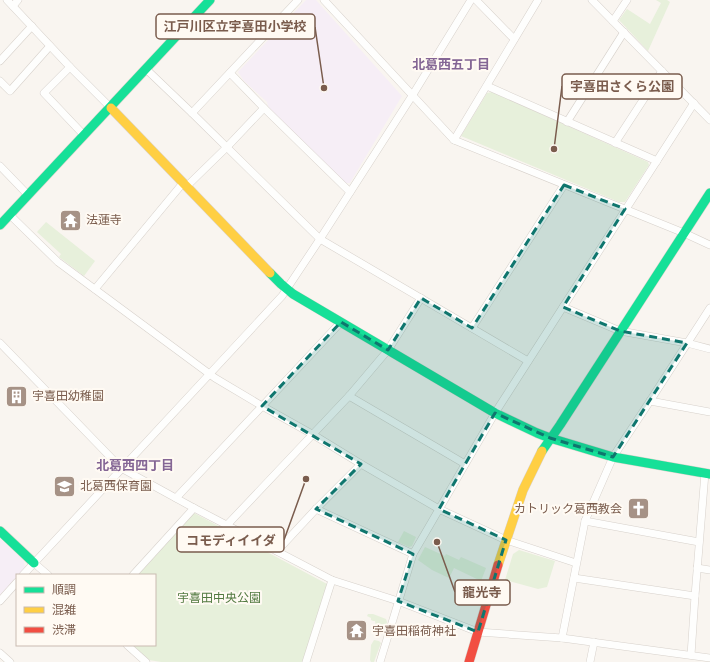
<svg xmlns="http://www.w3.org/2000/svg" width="710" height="662" viewBox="0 0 710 662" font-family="'IBM Plex Sans','Noto Sans JP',sans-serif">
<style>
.education{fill:#f6eef6}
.green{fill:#e7f0db}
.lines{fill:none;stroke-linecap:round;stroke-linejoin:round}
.street-casing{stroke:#d7d1cb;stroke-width:8}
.fast-casing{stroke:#d9d2cb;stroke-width:10}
.slow-casing{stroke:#d9d2cb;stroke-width:10}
.jam-casing{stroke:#d9d2cb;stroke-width:10}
.street{stroke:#fefefd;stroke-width:7}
.fast{stroke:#16e098;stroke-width:9}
.slow{stroke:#ffcf43;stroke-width:9}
.jam{stroke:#f24e42;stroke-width:9}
.marked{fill:#0f766e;fill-opacity:0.2;stroke:#0f766e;stroke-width:3;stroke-dasharray:8 5;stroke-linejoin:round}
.labels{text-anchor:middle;stroke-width:4;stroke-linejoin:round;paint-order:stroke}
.poi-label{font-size:12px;fill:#7a5c4d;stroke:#fffaf3;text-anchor:start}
.park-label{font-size:12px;fill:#537a41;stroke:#fffaf3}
.neighbourhood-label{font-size:13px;font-weight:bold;fill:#846695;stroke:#fffaf3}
.leader{fill:none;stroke:#7a5c4d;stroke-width:1.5}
.callout-dot{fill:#7a5c4d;stroke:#fffaf3;stroke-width:1.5}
.callout{fill:#fffaf3;stroke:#7a5c4d;stroke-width:1.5}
.callout-label{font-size:13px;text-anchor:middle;font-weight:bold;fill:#7a5c4d}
</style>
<rect width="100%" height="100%" fill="#f9f5f0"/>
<g class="education">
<path d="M306,0H316L402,96L350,183H345L269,109L267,102L244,81L238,72Z"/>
<path d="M0,539L24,561L25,569L19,575H17V577L0,595Z"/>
</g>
<g class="green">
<path d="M656,0H667L670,2L648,51L619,20L627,9L650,24L661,3Z"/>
<path d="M492,92L648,162L649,165L625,202H619L461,136L487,93Z"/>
<path d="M46,222L95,261L84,276L59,257L61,254L37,232Z"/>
<path d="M194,513L327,584L303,662H161L149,660L132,645H155V575H138Z"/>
<path d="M404,531L416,537L412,546L409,547L398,542Z"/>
<path d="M425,547L445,556L446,554L459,560L461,557L486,568L481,581L454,568L449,578L432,570L418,560Z"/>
<path d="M519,550L555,561L547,587L538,589L505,580L513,554Z"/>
<path d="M368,614H373L386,619L387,622L384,632L382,633L377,631L375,621H373L371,620V618L367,616Z"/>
<path d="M374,640L379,641L381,643L374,662H371L370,660L371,645Z"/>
</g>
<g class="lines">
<defs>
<g id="street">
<path d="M7,0L70,67L111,108"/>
<path d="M324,0L454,140L684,233L710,245"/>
<path d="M476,0L514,39"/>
<path d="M592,0L710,120"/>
<path d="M13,6L18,0"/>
<path d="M613,21L627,0"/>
<path d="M0,61L32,26"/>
<path d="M70,67L44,93L80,131"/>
<path d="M146,69L192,113L320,239L528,361"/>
<path d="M230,73L264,108L350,192"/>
<path d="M0,81L10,91L50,46"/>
<path d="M487,86L657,161"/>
<path d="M192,113L298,0"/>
<path d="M567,122L624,32"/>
<path d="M454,140L538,0"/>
<path d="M615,143L662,71"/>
<path d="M0,166L28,195"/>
<path d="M187,186L227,147L264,108"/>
<path d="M10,215L58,262L215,378L262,406L312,434L361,464L439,509L506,540L576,563"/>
<path d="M95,289L183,183"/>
<path d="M563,307L620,331L687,343L710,349"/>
<path d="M472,328L564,185"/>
<path d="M0,343L121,468L194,508L332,580L398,601L478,632L562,638L710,658"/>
<path d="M349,396L465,464"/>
<path d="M650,401L710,412"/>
<path d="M176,498L341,322"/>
<path d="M316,509L413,554"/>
<path d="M585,521L699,542"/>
<path d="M227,525L349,396L388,350L421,298"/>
<path d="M277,551L316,509L361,464"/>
<path d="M34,563L48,575"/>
<path d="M697,568L710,570"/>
<path d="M23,575L282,296L320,239L412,96L471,0"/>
<path d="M133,575L194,508"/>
<path d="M574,578L695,596"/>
<path d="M0,601L17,582"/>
<path d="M562,638L585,521L613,457L650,401L710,308"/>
<path d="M127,645L146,662"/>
<path d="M0,653L10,662"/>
<path d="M691,655L695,596L705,473"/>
<path d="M306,662L332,580"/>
<path d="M380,662L413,554L495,413L694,103"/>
<path d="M590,662L594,642"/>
</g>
<g id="fast">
<path d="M0,225L210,0"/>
<path d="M270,273L281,284L293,294L495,413L537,433L550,438L613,457L710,474"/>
<path d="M542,451L560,425L710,193"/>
<path d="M0,531L34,563"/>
</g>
<g id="slow">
<path d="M111,108L270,273"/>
<path d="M498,565L523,490L542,451"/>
</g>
<path id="jam" d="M469,662L498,565"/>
</defs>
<use href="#street" class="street-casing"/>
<use href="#fast" class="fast-casing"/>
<use href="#slow" class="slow-casing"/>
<use href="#jam" class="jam-casing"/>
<use href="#street" class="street"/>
<use href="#fast" class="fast"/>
<use href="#slow" class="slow"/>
<use href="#jam" class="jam"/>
</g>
<path class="marked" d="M564,185L625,209L563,307L620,331L687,343L613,457L550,438L495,413L439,509L506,540L478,632L398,601L413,554L316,509L361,464L262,406L341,322L388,350L421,298L472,328Z"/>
<defs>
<symbol id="temple-square" viewBox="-11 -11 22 22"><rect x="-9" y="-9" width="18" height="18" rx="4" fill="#a69286" stroke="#fffaf3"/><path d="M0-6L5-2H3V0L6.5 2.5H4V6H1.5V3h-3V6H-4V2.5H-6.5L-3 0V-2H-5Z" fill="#fff"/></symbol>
<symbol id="building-square" viewBox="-11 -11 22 22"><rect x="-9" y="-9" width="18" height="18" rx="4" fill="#a69286" stroke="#fffaf3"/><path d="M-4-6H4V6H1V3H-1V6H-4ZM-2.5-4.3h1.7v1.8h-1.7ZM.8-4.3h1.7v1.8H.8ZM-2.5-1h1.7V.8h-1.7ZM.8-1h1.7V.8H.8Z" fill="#fff"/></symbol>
<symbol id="school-square" viewBox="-11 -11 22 22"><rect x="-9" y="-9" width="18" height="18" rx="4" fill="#a69286" stroke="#fffaf3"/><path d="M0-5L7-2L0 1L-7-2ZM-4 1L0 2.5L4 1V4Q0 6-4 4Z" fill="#fff"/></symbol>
<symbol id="church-square" viewBox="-11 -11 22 22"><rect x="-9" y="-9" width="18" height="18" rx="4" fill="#a69286" stroke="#fffaf3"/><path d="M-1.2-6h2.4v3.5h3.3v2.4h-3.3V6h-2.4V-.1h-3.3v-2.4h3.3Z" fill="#fff"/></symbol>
</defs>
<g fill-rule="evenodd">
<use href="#temple-square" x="58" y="208" width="25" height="25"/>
<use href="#building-square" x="4" y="384" width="25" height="25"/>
<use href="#school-square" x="52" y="474" width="25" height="25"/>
<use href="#church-square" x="626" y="496" width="25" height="25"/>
<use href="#temple-square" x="344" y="618" width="25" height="25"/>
</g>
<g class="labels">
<g class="poi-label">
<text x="86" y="224">法蓮寺</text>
<text x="32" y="400">宇喜田幼稚園</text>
<text x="80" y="490">北葛西保育園</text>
<text x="622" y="513" text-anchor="end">カトリック葛西教会</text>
<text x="372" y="635">宇喜田稲荷神社</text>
</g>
<g class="park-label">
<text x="219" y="602">宇喜田中央公園</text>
</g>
<g class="neighbourhood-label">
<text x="451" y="69">北葛西五丁目</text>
<text x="135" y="470">北葛西四丁目</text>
</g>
</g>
<path class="leader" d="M324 88L315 27M554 149L562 86M306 479L284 540M437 542L455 592"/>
<g class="callout-dot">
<circle cx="324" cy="88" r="4"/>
<circle cx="554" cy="149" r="4"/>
<circle cx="306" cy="479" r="4"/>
<circle cx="437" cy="542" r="4"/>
</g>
<g class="callout">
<rect x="156" y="14" width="159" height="25" rx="4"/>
<rect x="562" y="74" width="120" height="25" rx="4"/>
<rect x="177" y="527" width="107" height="25" rx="4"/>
<rect x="455" y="580" width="55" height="25" rx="4"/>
</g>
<g class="callout-label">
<text x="235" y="31">江戸川区立宇喜田小学校</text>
<text x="622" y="91">宇喜田さくら公園</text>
<text x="231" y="545">コモディイイダ</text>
<text x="482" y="597">龍光寺</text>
</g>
<rect x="16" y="574" width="140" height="72" fill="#fffaf3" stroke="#cabbb1"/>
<rect x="24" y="587" width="20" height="6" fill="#16e098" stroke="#cabbb1"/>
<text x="52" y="594" font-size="12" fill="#7a5c4d">順調</text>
<rect x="24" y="607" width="20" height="6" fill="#ffcf43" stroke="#cabbb1"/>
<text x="52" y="614" font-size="12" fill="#7a5c4d">混雑</text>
<rect x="24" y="627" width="20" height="6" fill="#f24e42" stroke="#cabbb1"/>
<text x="52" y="634" font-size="12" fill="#7a5c4d">渋滞</text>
</svg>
